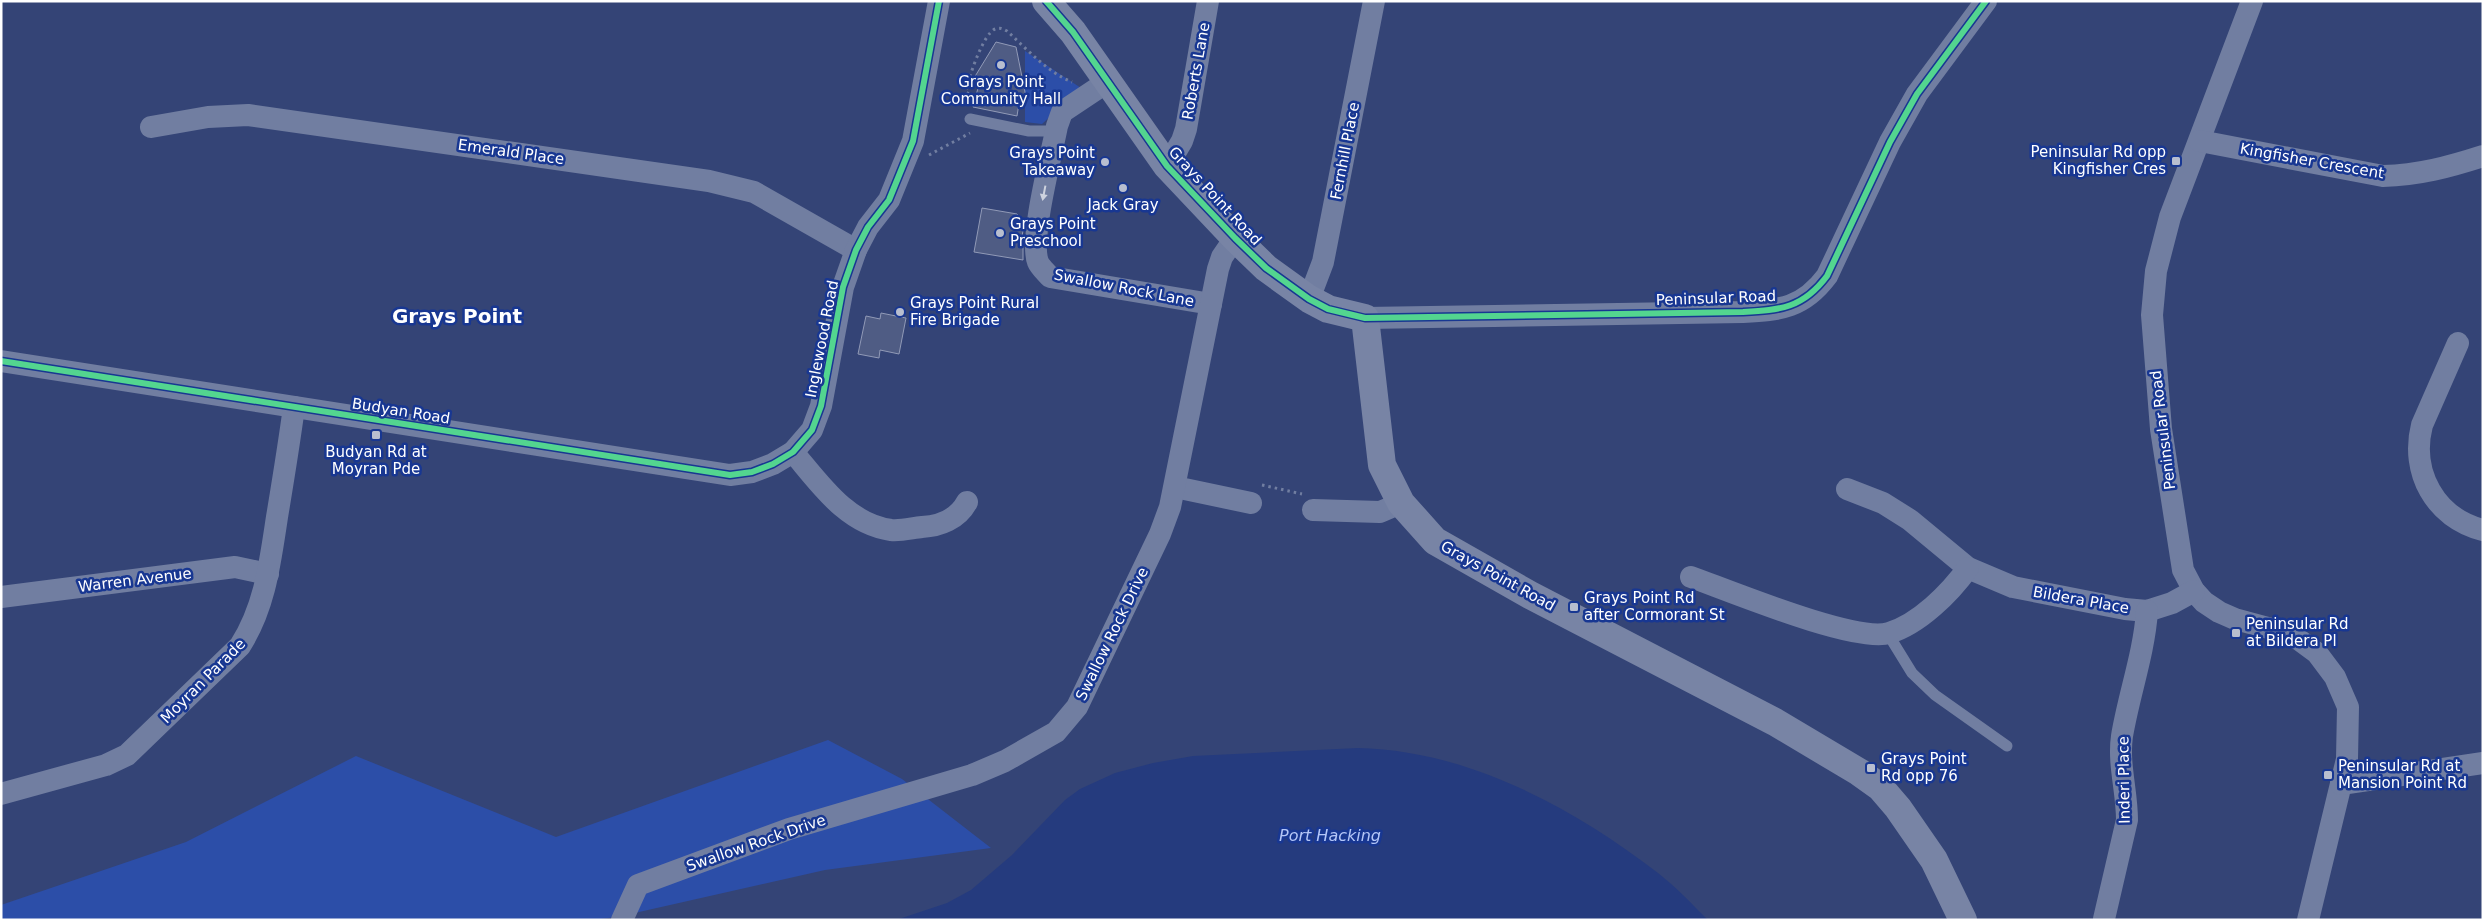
<svg xmlns="http://www.w3.org/2000/svg" width="2484" height="921" viewBox="0 0 2484 921" font-family="'DejaVu Sans',sans-serif">
<style>
.green{fill:#2c4ea8}
.water{fill:#253b7e}
.building{fill:#4f5c84;stroke:#919ab7}
.lines{fill:none;stroke-linecap:round;stroke-linejoin:round}
.path{stroke:#717ea1;stroke-width:3;stroke-dasharray:2.5 4;stroke-linecap:butt}
.lane{stroke:#717ea1;stroke-width:11}
.street{stroke:#717ea1;stroke-width:22}
.secondary{stroke:#7884a5;stroke-width:28}
.cycleway-casing{stroke:#183792;stroke-width:9}
.cycleway{stroke:#53d58f;stroke-width:6}
.oneway{fill:#cdd2de}
.poi-dot{fill:#b8becf;stroke:#183792;stroke-width:2}
.labels{text-anchor:middle;stroke-width:5;stroke-linejoin:round;paint-order:stroke}
.street-label{font-size:15px;fill:#fff;stroke:#183792}
.poi-label{font-size:15px;fill:#fff;stroke:#183792;text-anchor:start}
.water-label{font-size:16px;font-style:italic;fill:#b4c6f7;stroke:#183792}
.district-label{font-size:20px;font-weight:bold;fill:#fff;stroke:#183792}
</style>
<rect width="100%" height="100%" fill="#344476"/>
<g class="green">
<path d="M1025,51L1081,88L1042,124L1025,122Z"/>
<path d="M828,740L902,779L991,848L825,870L617,917L592,920H1V905L186,842L356,756L556,837Z"/>
</g>
<path class="water" d="M1358,748C1467,750 1574,808 1658,873C1676,887 1692,904 1708,920H896L947,903L971,890L1012,855L1065,800L1080,789L1115,773L1153,763L1193,756Z"/>
<g class="building">
<path d="M996,42L1016,47L1026,97H1020L1017,116L973,107L978,88L971,83Z"/>
<path d="M982,208L1017,214L1024,225L1021,242H1023V260L974,252Z"/>
<path d="M881,313L906,318L899,354L880,350L879,358L858,354L866,316L880,319Z"/>
</g>
<g class="lines">
<g class="path">
<path d="M971,105L972,96L966,92C968,79 983,34 995,29C1000,27 1003,29 1007,31C1027,49 1047,72 1072,82"/>
<path d="M929,155L970,133"/>
<path d="M1262,485L1302,494"/>
</g>
<g class="lane">
<path d="M970,119L1029,131H1056"/>
<path d="M1888,634L1912,673L1935,695L2007,746"/>
</g>
<g class="street">
<path d="M2252,1L2170,217L2156,271L2152,315L2161,429L2183,570L2194,591L2204,602L2219,612L2235,619L2283,632L2298,639L2317,653L2335,677L2348,707L2347,759L2308,920"/>
<path d="M1107,82L1062,112L1057,126C1052,153 1029,239 1038,262C1040,267 1046,272 1050,277L1211,304"/>
<path d="M151,127L208,117L248,115L709,181L754,192L856,250"/>
<path d="M2200,141L2383,176C2419,175 2449,167 2483,156"/>
<path d="M1167,166L1182,141L1186,129L1208,1"/>
<path d="M1309,299L1323,262L1374,1"/>
<path d="M1365,318L1743,312C1781,310 1803,308 1827,276L1890,142L1917,94L1986,1"/>
<path d="M2458,343L2422,425C2410,472 2435,518 2483,530"/>
<path d="M1,361L730,475L752,472L773,464L793,452L812,430L821,406L843,287L856,250L868,227L889,200L913,141L939,1"/>
<path d="M793,452C820,484 847,524 891,530C901,531 912,528 922,527C940,526 958,519 967,502"/>
<path d="M1175,487L1251,503"/>
<path d="M1847,489L1883,503L1910,520L1968,568L2013,587L2125,609L2147,611L2172,603L2194,591"/>
<path d="M1313,510L1380,512L1401,503"/>
<path d="M1691,577C1730,591 1855,643 1889,633C1919,624 1950,593 1968,568"/>
<path d="M1,597L235,567L268,574"/>
<path d="M2341,784L2483,763"/>
<path d="M1,794L106,765L127,755L240,646C265,607 270,563 277,517C283,481 289,444 294,407"/>
<path d="M2104,919L2127,820C2127,791 2118,764 2122,736C2129,694 2144,654 2147,611"/>
<path d="M622,920L638,885L789,829L972,775L1005,761L1056,732L1077,707L1160,534L1170,507L1218,269L1222,257L1235,238"/>
</g>
<path class="secondary" d="M1046,1L1073,32L1167,166L1235,238L1266,268L1309,299L1328,309L1365,318L1382,465L1401,503L1435,541L1530,595L1775,722L1859,772L1880,787L1898,808L1934,860L1963,920"/>
<defs>
<g id="cycleway">
<path d="M1046,1L1073,32L1167,166L1235,238L1266,268L1309,299L1328,309L1365,318L1743,312C1781,310 1803,308 1827,276L1890,142L1917,94L1986,1"/>
<path d="M1,361L730,475L752,472L773,464L793,452L812,430L821,406L843,287L856,250L868,227L889,200L913,141L939,1"/>
</g>
</defs>
<use href="#cycleway" class="cycleway-casing"/>
<use href="#cycleway" class="cycleway"/>
</g>
<defs><path id="oneway-solid" d="M-6-.8H1V-3.2L6.5 0L1 3.2V.8H-6Z" transform="scale(1.25)"/></defs>
<use class="oneway" href="#oneway-solid" transform="translate(1044 193) rotate(101)"/>
<g class="poi-dot">
<circle cx="1001" cy="65" r="5"/>
<rect x="2171" y="156" width="10" height="10" rx="2.5"/>
<circle cx="1105" cy="162" r="5"/>
<circle cx="1123" cy="188" r="5"/>
<circle cx="1000" cy="233" r="5"/>
<circle cx="900" cy="312" r="5"/>
<rect x="371" y="430" width="10" height="10" rx="2.5"/>
<rect x="1569" y="602" width="10" height="10" rx="2.5"/>
<rect x="2231" y="628" width="10" height="10" rx="2.5"/>
<rect x="1866" y="763" width="10" height="10" rx="2.5"/>
<rect x="2323" y="770" width="10" height="10" rx="2.5"/>
</g>
<g class="labels">
<g class="street-label">
<text transform="translate(1196 71) rotate(-80)" y="5">Roberts Lane</text>
<text transform="translate(1345 151) rotate(-79)" y="5">Fernhill Place</text>
<text transform="translate(511 152) rotate(8)" y="5">Emerald Place</text>
<text transform="translate(2312 161) rotate(10)" y="5">Kingfisher Crescent</text>
<text transform="translate(1215 196) rotate(47)" y="5">Grays Point Road</text>
<text transform="translate(1124 288) rotate(11)" y="5">Swallow Rock Lane</text>
<text transform="translate(1716 298) rotate(-2)" y="5">Peninsular Road</text>
<text transform="translate(822 339) rotate(-79)" y="5">Inglewood Road</text>
<text transform="translate(401 411) rotate(9)" y="5">Budyan Road</text>
<text transform="translate(2163 430) rotate(-97)" y="5">Peninsular Road</text>
<text transform="translate(1498 576) rotate(29)" y="5">Grays Point Road</text>
<text transform="translate(135 580) rotate(-7)" y="5">Warren Avenue</text>
<text transform="translate(2081 600) rotate(10)" y="5">Bildera Place</text>
<text transform="translate(1112 634) rotate(-64)" y="5">Swallow Rock Drive</text>
<text transform="translate(203 681) rotate(-45)" y="5">Moyran Parade</text>
<text transform="translate(2124 780) rotate(-91)" y="5">Inderi Place</text>
<text transform="translate(756 843) rotate(-19)" y="5">Swallow Rock Drive</text>
</g>
<g class="poi-label">
<text x="1001" y="87" text-anchor="middle">Grays Point<tspan x="1001" dy="17">Community Hall</tspan></text>
<text x="2166" y="157" text-anchor="end">Peninsular Rd opp<tspan x="2166" dy="17">Kingfisher Cres</tspan></text>
<text x="1095" y="158" text-anchor="end">Grays Point<tspan x="1095" dy="17">Takeaway</tspan></text>
<text x="1123" y="210" text-anchor="middle">Jack Gray</text>
<text x="1010" y="229">Grays Point<tspan x="1010" dy="17">Preschool</tspan></text>
<text x="910" y="308">Grays Point Rural<tspan x="910" dy="17">Fire Brigade</tspan></text>
<text x="376" y="457" text-anchor="middle">Budyan Rd at<tspan x="376" dy="17">Moyran Pde</tspan></text>
<text x="1584" y="603">Grays Point Rd<tspan x="1584" dy="17">after Cormorant St</tspan></text>
<text x="2246" y="629">Peninsular Rd<tspan x="2246" dy="17">at Bildera Pl</tspan></text>
<text x="1881" y="764">Grays Point<tspan x="1881" dy="17">Rd opp 76</tspan></text>
<text x="2338" y="771">Peninsular Rd at<tspan x="2338" dy="17">Mansion Point Rd</tspan></text>
</g>
<g class="water-label">
<text x="1330" y="841">Port Hacking</text>
</g>
<g class="district-label">
<text x="457" y="323">Grays Point</text>
</g>
</g>
<rect width="2484" height="921" fill="none" stroke="#ffffff" stroke-width="5"/>
</svg>
